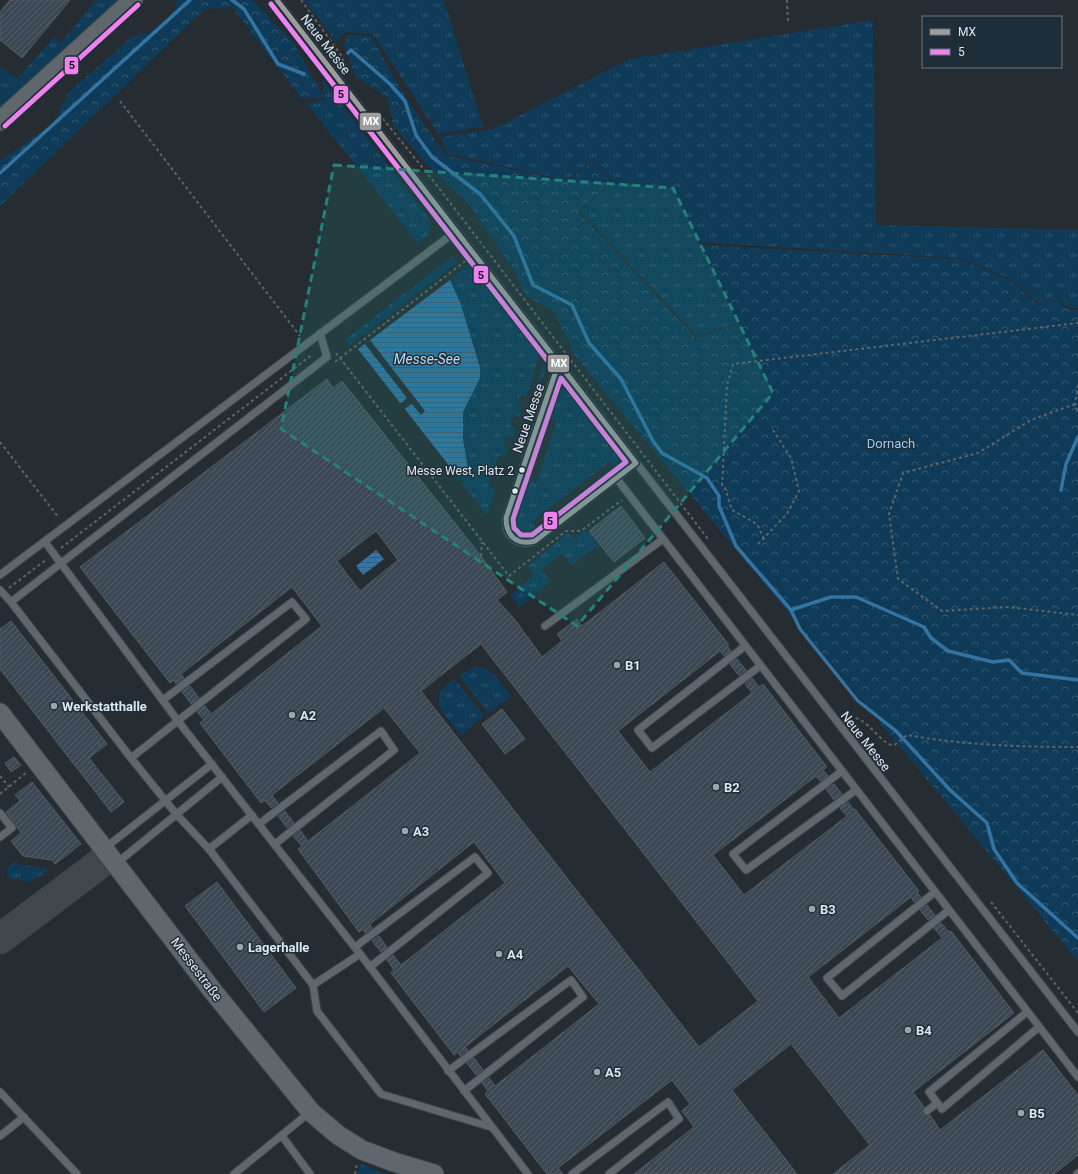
<svg xmlns="http://www.w3.org/2000/svg" width="1078" height="1174" viewBox="0 0 1078 1174" font-family="Roboto,sans-serif">
<style>
.grass{fill:url(#grass-tufts)}
.forest{fill:url(#forest-crowns)}
.water{fill:url(#water-rules)}
.pier{fill:#252c32}
.lines{fill:none;stroke-linecap:round;stroke-linejoin:round}
.stream{stroke:#3374a3;stroke-width:3.5}
.taxiway{stroke:#40474c;stroke-width:31}
.building{fill:url(#building-hatch);stroke:#545b60;fill-rule:evenodd}
.lane-casing{stroke:#40474c;stroke-width:9}
.secondary-casing{stroke:#40474c;stroke-width:21}
.path{stroke:#5f6468;stroke-width:2;stroke-dasharray:3 3;stroke-linecap:butt}
.lane{stroke:#60676c;stroke-width:7}
.secondary{stroke:#60676c;stroke-width:19}
.bus-1-casing{stroke:#1f2d38;stroke-width:8}
.bus-2-casing{stroke:#1f2d38;stroke-width:8}
.bus-1{stroke:#9c9c9c;stroke-width:5}
.bus-2{stroke:#ee82ee;stroke-width:5}
.marked{fill:#24817b;fill-opacity:0.2;stroke:#24817b;stroke-width:3;stroke-dasharray:8 5;stroke-linejoin:round}
.bus-dot{fill:#dee6ee;stroke:#1f2d38;stroke-width:1.5}
.poi-dot{fill:#9da5ac;stroke:#1f2d38;stroke-width:1.5}
.labels{text-anchor:middle;stroke-width:3;stroke-linejoin:round;paint-order:stroke}
.bus-label{font-size:12px;fill:#dee6ee;stroke:#1f2d38;text-anchor:end}
.street-label{font-size:13px;fill:#dee6ee;stroke:#1f2d38}
.park-label{font-size:13px;fill:#95caf5;stroke:#1f2d38}
.poi-label{font-size:13px;font-weight:bold;fill:#dee6ee;stroke:#1f2d38;text-anchor:start}
.water-label{font-size:14px;font-style:italic;fill:#b7daf7;stroke:#1f2d38}
.line-badge{stroke:#1f2d38;stroke-width:1.5}
.badge-label{font-size:11px;text-anchor:middle;font-weight:bold;fill:#fff}
.pale-badge-label{font-size:11px;text-anchor:middle;font-weight:bold;fill:#111}
</style>
<defs>
<pattern id="grass-tufts" width="24" height="20" patternUnits="userSpaceOnUse"><rect width="24" height="20" fill="#103b58"/><path d="M3 7l-1-3M5 7V3M7 7l1-3M15 17l-1-3M17 17v-4M19 17l1-3" fill="none" stroke="#325770"/></pattern>
<pattern id="forest-crowns" width="20" height="18" patternUnits="userSpaceOnUse"><rect width="20" height="18" fill="#103b58"/><path d="M2 6a3 3 0 1 1 6 0M12 15a3 3 0 1 1 6 0" fill="none" stroke="#325770"/></pattern>
<pattern id="water-rules" width="6" height="5" patternUnits="userSpaceOnUse"><rect width="6" height="5" fill="#3374a3"/><path d="M0 2.5h6" fill="none" stroke="#3b5c75"/></pattern>
<pattern id="building-hatch" width="6" height="6" patternUnits="userSpaceOnUse"><rect width="6" height="6" fill="#3b4752"/><path d="M-1 1l2-2M0 6l6-6M5 7l2-2" fill="none" stroke="#57626b"/></pattern>
</defs>
<rect width="100%" height="100%" fill="#252c32"/>
<g class="grass">
<path d="M96,0H118L0,114V66L17,79L54,37L61,43Z"/>
<path d="M304,0H444L483,127L438,134L373,34L345,32L336,42Z"/>
<path d="M873,20L876,225L1078,230V308L1066,306L1058,300L1039,304L1011,279L960,258L697,242L738,322L697,336L580,211L614,182L595,158L566,180L446,153L440,137L494,129L629,59Z"/>
<path d="M322,79L430,220L429,234L418,243L306,103L324,101Z"/>
<path d="M453,256L457,263L349,346L345,340Z"/>
<path d="M472,261L539,355L527,396L521,394L517,404L522,406L519,417L513,415L510,425L516,428L513,438L506,436L503,445L508,448L505,457L499,456L495,466L501,469L498,477L491,475L488,487L495,489L488,514H485C475,499 464,487 454,472L459,471L468,475L463,439V412L480,378V367L460,302L450,280Z"/>
<path d="M544,361C547,373 543,378 535,387Z"/>
<path d="M561,388L567,389L621,457L622,465L615,469L609,462L531,522L538,531L530,533L522,532L515,522L528,480L536,483L557,421L549,417L557,393Z"/>
<path d="M586,529L598,545L572,565L562,553L541,570L551,581L519,607L511,595L534,575L528,566L568,533L573,539Z"/>
<path d="M475,666L491,671L511,696L489,713L459,676Z"/>
<path d="M454,679L484,715L462,735C453,724 430,705 442,689C444,686 450,682 454,679Z"/>
<path d="M15,861L19,865L47,868L48,870L31,882L7,878L8,867Z"/>
<path d="M360,1164L386,1174H357Z"/>
</g>
<g class="forest">
<path d="M177,0H252L293,42L324,98H301L232,7L205,9L0,206V161L53,124L69,92L133,36L152,32L174,12Z"/>
<path d="M348,35L371,36L401,90L445,155L567,181L595,159L612,182L578,212L696,338L740,323L697,245L959,259L1010,280L1038,305L1057,301L1065,308L1078,310V961L575,356L554,312L525,295L515,272L469,204L424,162L393,125L388,98L355,76L344,44Z"/>
</g>
<g class="water">
<path d="M450,280L460,302L480,367V378L463,412V439L469,475L459,471L454,472L358,349Z"/>
<path d="M376,550L384,559L363,575L356,566Z"/>
</g>
<path class="pier" d="M370,340L425,411L421,415L412,404L404,409L400,404L407,398L365,344Z"/>
<g class="lines">
<g class="stream">
<path d="M232,0L244,9L278,64L304,74"/>
<path d="M348,53L351,50L390,84L405,101L416,135L432,157L480,194L514,236L533,285L572,305L589,343L621,379L653,441L662,453L707,478L719,496V506L736,546L791,610L800,629L858,701L896,731L950,790L987,823L994,849L1017,883L1078,938"/>
<path d="M0,173L190,0"/>
<path d="M1061,490L1066,464L1078,437"/>
<path d="M791,610L831,597H856L924,627L931,638L948,651L993,662L1009,660L1022,673L1078,680"/>
</g>
<path class="taxiway" d="M0,939L102,862"/>
</g>
<g class="building">
<path d="M10,0H70L22,58L0,40V12Z"/>
<path d="M327,379L333,388L342,381L481,556L507,592L497,600L516,621L542,657L562,641L557,634L577,619L582,626L664,562L729,645L727,646L731,651L724,656L720,651L618,731L650,772L752,693L745,684L752,678L759,687L763,684L827,767L823,770L828,776L820,781L816,776L713,855L744,895L847,816L840,808L848,802L854,810L855,809L919,891L917,892L921,897L914,902L911,897L808,977L839,1018L942,938L934,928L941,923L949,932L951,931L1014,1013L913,1092L924,1107L923,1114L930,1115L940,1130L1043,1050L1078,1095V1155L1054,1174H833L870,1145L791,1044L732,1090L797,1174H634L694,1127L682,1111L690,1104L672,1080L558,1168L563,1174H547L485,1094L488,1091L482,1083L489,1078L495,1086L599,1004L568,966L465,1047L468,1050L460,1056L458,1052L454,1055L391,973L394,970L387,960L393,955L401,965L505,883L474,842L370,924L372,928L365,933L363,929L359,932L298,849L302,846L293,836L300,830L308,841L420,753L384,708L272,795L278,803L271,808L265,800L261,803L200,723L204,720L197,712L205,706L211,714L322,626L292,587L181,674L184,678L176,684L174,680L170,683L80,567ZM376,531L398,560L360,591L337,561ZM481,644L758,1001L699,1047L421,691Z"/>
<path d="M621,506L645,538L614,562L589,531Z"/>
<path d="M11,621L107,744L89,758L124,802L111,812L0,669V629Z"/>
<path d="M737,659L746,670L739,676L730,664Z"/>
<path d="M190,686L199,698L191,704L182,692Z"/>
<path d="M502,709L525,739L505,754L482,724Z"/>
<path d="M14,757L21,765L11,772L5,763Z"/>
<path d="M32,782L81,844L55,864L52,860L23,856L11,841L21,833L6,812L20,801L15,795Z"/>
<path d="M834,784L842,794L834,800L826,789Z"/>
<path d="M285,811L294,823L287,828L278,816Z"/>
<path d="M217,882L296,988L264,1012L185,906Z"/>
<path d="M927,905L935,915L928,920L920,910Z"/>
<path d="M379,936L387,947L381,952L372,941Z"/>
<path d="M474,1058L483,1070L476,1075L467,1063Z"/>
</g>
<g class="lines">
<defs>
<g id="lane">
<path d="M277,0L1078,1032"/>
<path d="M320,333L327,357L11,602L131,758L177,815L209,849L313,985L360,954"/>
<path d="M558,365L506,518C504,537 519,547 535,541L636,463"/>
<path d="M617,479L1078,1077"/>
<path d="M45,542L178,721L360,954L528,1174"/>
<path d="M0,575L455,232"/>
<path d="M0,590L11,602"/>
<path d="M545,626L663,539"/>
<path d="M745,646L638,730L652,748L760,666"/>
<path d="M131,758L306,619L292,602L163,700"/>
<path d="M842,771L733,854L746,870L856,790"/>
<path d="M0,813L12,828L0,837"/>
<path d="M259,824L381,731L394,750L275,844"/>
<path d="M105,848L212,764"/>
<path d="M209,849L252,815"/>
<path d="M117,863L222,777"/>
<path d="M935,892L827,978L842,996L949,910"/>
<path d="M355,947L475,857L488,873L370,967"/>
<path d="M313,985L317,1011L381,1094L491,1127"/>
<path d="M1027,1012L929,1092L942,1109L1039,1027"/>
<path d="M448,1071L571,980L583,997L464,1091"/>
<path d="M0,1092L77,1174"/>
<path d="M927,1111L937,1103"/>
<path d="M0,1136L24,1117"/>
<path d="M282,1136L310,1174"/>
<path d="M234,1174L310,1112"/>
<path d="M572,1174L668,1102L679,1119L609,1174"/>
<path d="M1077,1174L1078,1173"/>
</g>
<g id="secondary">
<path d="M0,121L133,0"/>
<path d="M0,713L212,990L311,1112L338,1135L362,1150L394,1162L434,1174"/>
</g>
</defs>
<use href="#lane" class="lane-casing"/>
<use href="#secondary" class="secondary-casing"/>
<g class="path">
<path d="M301,0L341,55L348,74"/>
<path d="M787,0L788,23"/>
<path d="M120,101L300,336"/>
<path d="M379,114L435,183L708,539"/>
<path d="M336,353L509,576L566,531H581L622,500"/>
<path d="M335,362L468,259"/>
<path d="M1078,385L1075,404L1078,414"/>
<path d="M1075,404L1031,420L978,453L903,473L889,514L898,579L942,611L1008,607L1078,615"/>
<path d="M0,442L59,518"/>
<path d="M764,539L757,524L732,510L725,488L722,486L727,385L733,364L1078,323"/>
<path d="M758,544L787,514L799,491L791,458L773,430"/>
<path d="M61,548L313,354"/>
<path d="M481,556L482,542"/>
<path d="M9,588L47,559"/>
<path d="M844,716C850,717 856,717 862,721C870,725 886,747 894,745C898,743 903,738 907,735C963,745 1021,747 1078,747"/>
<path d="M0,776L9,787"/>
<path d="M0,794L27,772"/>
<path d="M991,902L1078,1013"/>
<path d="M355,1174L357,1164"/>
</g>
<use href="#lane" class="lane"/>
<use href="#secondary" class="secondary"/>
<defs>
<path id="bus-1" d="M277,0L636,463L535,541C517,546 506,536 506,518L558,365"/>
<g id="bus-2">
<path d="M271,4L551,365"/>
<path d="M5,126L138,5"/>
<path d="M561,378L626,462L532,535H521L514,528L513,519Z"/>
</g>
</defs>
<use href="#bus-1" class="bus-1-casing"/>
<use href="#bus-2" class="bus-2-casing"/>
<use href="#bus-1" class="bus-1"/>
<use href="#bus-2" class="bus-2"/>
</g>
<path class="marked" d="M334,165L673,188L773,393L577,626L281,429Z"/>
<g class="bus-dot">
<circle cx="522" cy="470" r="3.5"/>
<circle cx="515" cy="491" r="3.5"/>
</g>
<g class="poi-dot">
<circle cx="617" cy="665" r="4"/>
<circle cx="54" cy="706" r="4"/>
<circle cx="292" cy="715" r="4"/>
<circle cx="716" cy="787" r="4"/>
<circle cx="405" cy="831" r="4"/>
<circle cx="812" cy="909" r="4"/>
<circle cx="240" cy="947" r="4"/>
<circle cx="499" cy="954" r="4"/>
<circle cx="908" cy="1030" r="4"/>
<circle cx="597" cy="1072" r="4"/>
<circle cx="1021" cy="1113" r="4"/>
</g>
<g class="labels">
<g class="bus-label">
<text x="514" y="475">Messe West, Platz 2</text>
</g>
<g class="street-label">
<text transform="translate(326 44) rotate(52)" y="5">Neue Messe</text>
<text transform="translate(528 418) rotate(-71)" y="5">Neue Messe</text>
<text transform="translate(866 741) rotate(52)" y="5">Neue Messe</text>
<text transform="translate(197 969) rotate(53)" y="5">Messestraße</text>
</g>
<g class="park-label">
<text x="891" y="448">Dornach</text>
</g>
<g class="poi-label">
<text x="625" y="670">B1</text>
<text x="62" y="711">Werkstatthalle</text>
<text x="300" y="720">A2</text>
<text x="724" y="792">B2</text>
<text x="413" y="836">A3</text>
<text x="820" y="914">B3</text>
<text x="248" y="952">Lagerhalle</text>
<text x="507" y="959">A4</text>
<text x="916" y="1035">B4</text>
<text x="605" y="1077">A5</text>
<text x="1029" y="1118">B5</text>
</g>
<g class="water-label">
<text x="427" y="364">Messe-See</text>
</g>
</g>
<g class="line-badge">
<rect x="64" y="56" width="15" height="19" rx="4" fill="#ee82ee"/>
<rect x="333" y="85" width="16" height="19" rx="4" fill="#ee82ee"/>
<rect x="359" y="112" width="23" height="19" rx="4" fill="#9c9c9c"/>
<rect x="473" y="265" width="16" height="19" rx="4" fill="#ee82ee"/>
<rect x="547" y="354" width="23" height="19" rx="4" fill="#9c9c9c"/>
<rect x="543" y="511" width="15" height="19" rx="4" fill="#ee82ee"/>
</g>
<g class="badge-label">
<text x="371" y="125">MX</text>
<text x="559" y="367">MX</text>
</g>
<g class="pale-badge-label">
<text x="72" y="69">5</text>
<text x="341" y="98">5</text>
<text x="481" y="279">5</text>
<text x="550" y="525">5</text>
</g>
<rect x="922" y="16" width="140" height="52" fill="#1f2d38" stroke="#6b7781"/>
<rect x="930" y="29" width="20" height="6" fill="#9c9c9c" stroke="#6b7781"/>
<text x="958" y="36" font-size="12" fill="#dee6ee">MX</text>
<rect x="930" y="49" width="20" height="6" fill="#ee82ee" stroke="#6b7781"/>
<text x="958" y="56" font-size="12" fill="#dee6ee">5</text>
</svg>
